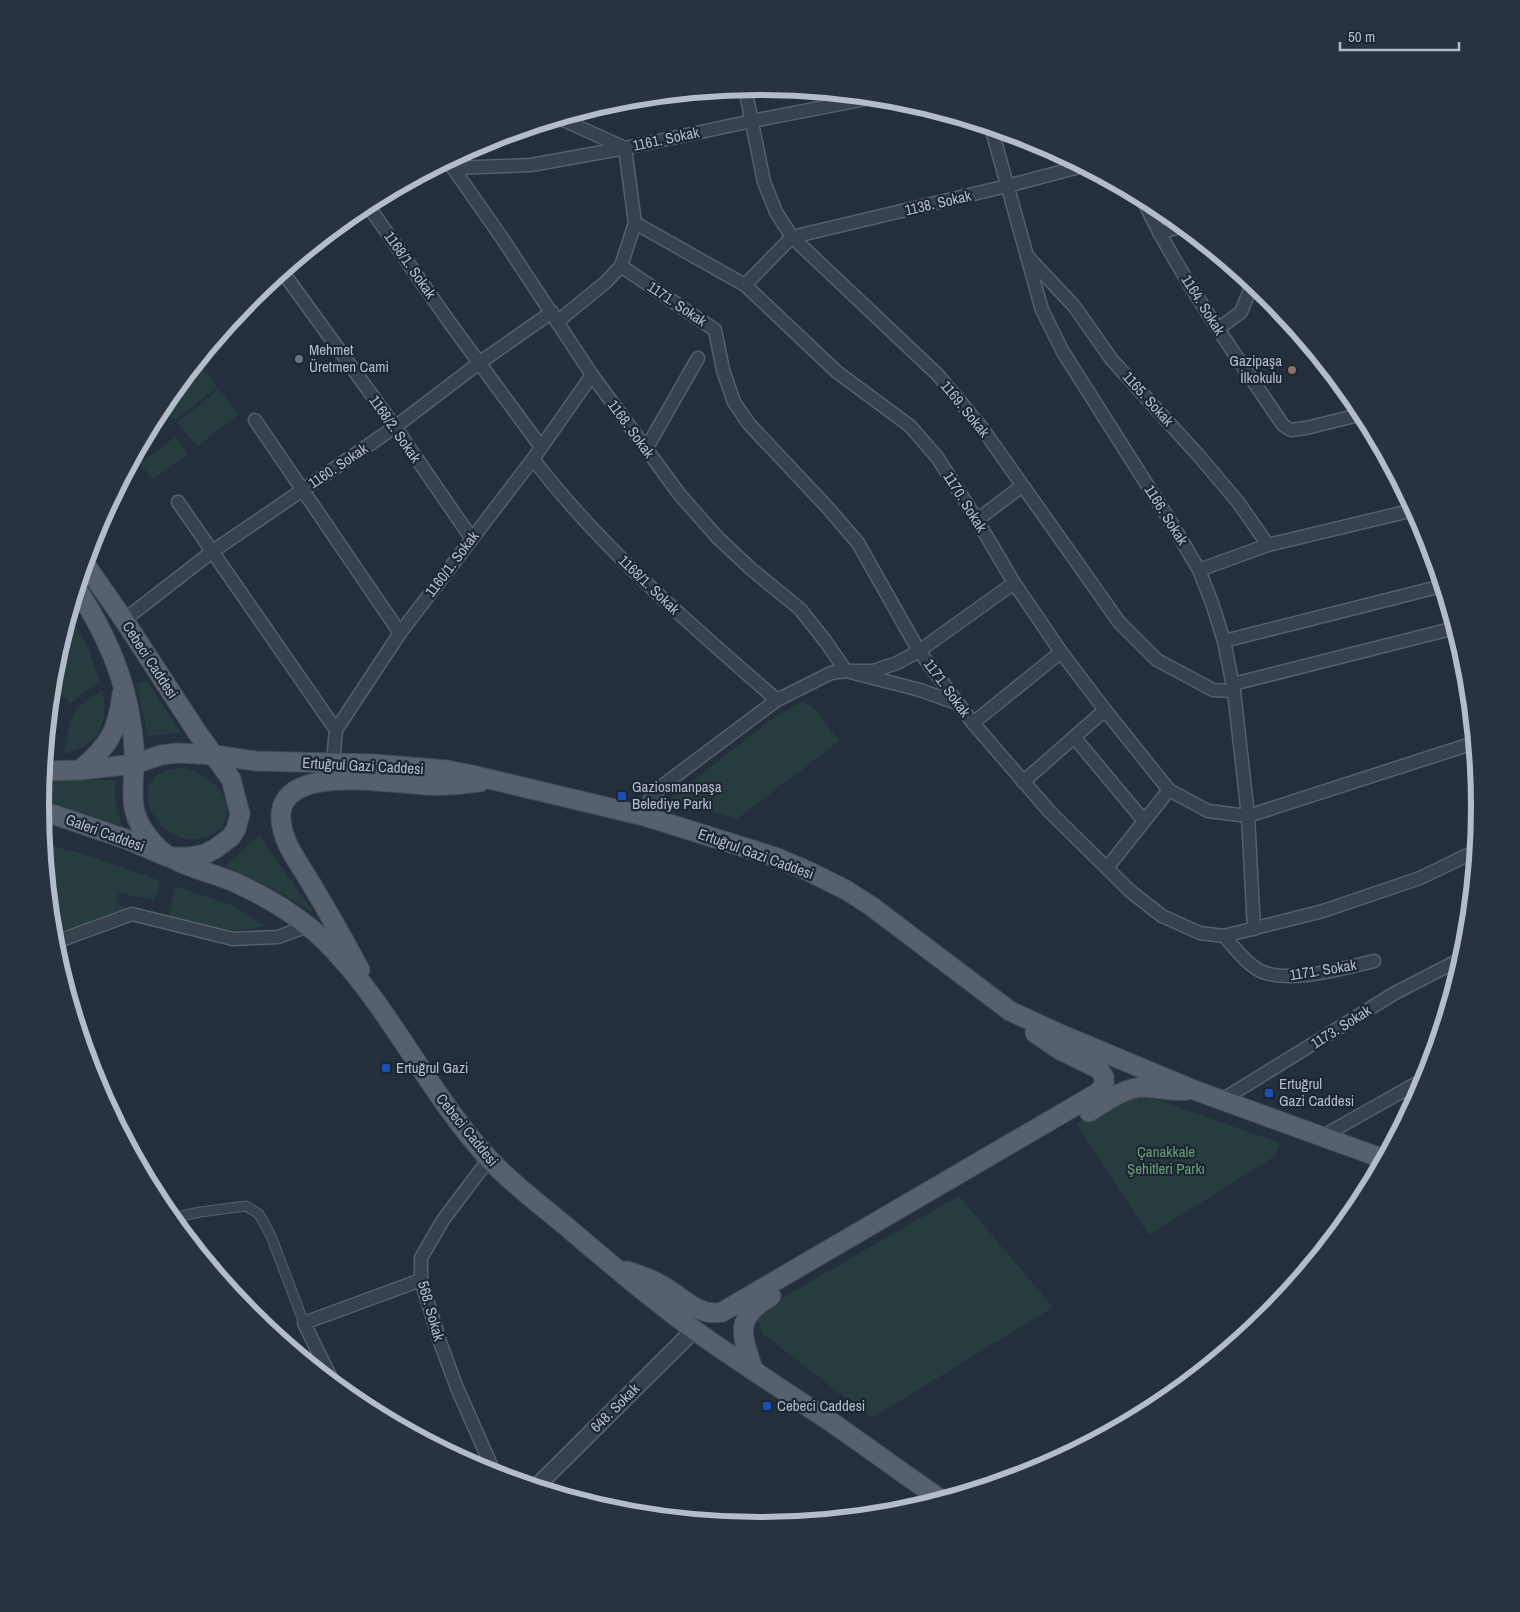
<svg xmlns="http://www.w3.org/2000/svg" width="1520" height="1612" viewBox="0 0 1520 1612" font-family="'Archivo Narrow',sans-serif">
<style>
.green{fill:#263c3f}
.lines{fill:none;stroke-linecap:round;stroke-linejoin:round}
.pedestrian-casing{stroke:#565f6c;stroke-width:11}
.minor-casing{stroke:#565f6c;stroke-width:15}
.tertiary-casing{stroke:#565f6c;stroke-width:18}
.primary-casing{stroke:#414a57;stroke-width:21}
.pedestrian{stroke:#38414e;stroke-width:9}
.minor{stroke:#38414e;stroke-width:12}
.tertiary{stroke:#38414e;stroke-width:15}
.primary{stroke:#56606e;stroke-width:19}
.worship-dot{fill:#6b7280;stroke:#1d2633;stroke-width:2}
.education-dot{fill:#8d6e63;stroke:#1d2633;stroke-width:2}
.transit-dot{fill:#1a4fb4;stroke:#1d2633;stroke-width:2}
.labels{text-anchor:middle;stroke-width:4.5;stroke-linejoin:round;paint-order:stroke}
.street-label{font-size:15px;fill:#b4bcc9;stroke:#1d2633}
.poi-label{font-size:15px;fill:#b4bcc9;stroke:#1d2633;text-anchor:start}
.park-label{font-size:15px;fill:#6b9a76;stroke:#1d2633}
.rim{fill:none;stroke:#b4bcc9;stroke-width:6}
</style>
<rect width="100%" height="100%" fill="#242f3e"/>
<g class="green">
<path d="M198,362L217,387L175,420L162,406Z"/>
<path d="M219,389L238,414L198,446L177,423Z"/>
<path d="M175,437L188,454L152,480L140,463Z"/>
<path d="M69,616L89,649L100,683L84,692L70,704L52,682L54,665Z"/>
<path d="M148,682L181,733L147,736L145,722L136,684Z"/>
<path d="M103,691C108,727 99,745 64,753C70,719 69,707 103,691Z"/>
<path d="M803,701C816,705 830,730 839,741L737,819L670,799L769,721Z"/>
<path d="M183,768C206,774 232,790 226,817C224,825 218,832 212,835C166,857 123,788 164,771C170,769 178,769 183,768Z"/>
<path d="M43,780H116L115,802L122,826L41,800Z"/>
<path d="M259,835L312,910L311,912L270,887L226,866Z"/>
<path d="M44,843L83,854L161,881L154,900L119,893L116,905L130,908L53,936Z"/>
<path d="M175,886L232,905L265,926L226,933L168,921Z"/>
<path d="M1141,1094L1280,1143L1275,1156L1149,1235L1076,1124Z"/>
<path d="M959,1196L1053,1307L872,1418L762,1333L757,1319L768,1306Z"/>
</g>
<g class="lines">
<defs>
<path id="pedestrian" d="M172,1218L200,1212L246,1206L259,1214L271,1236L304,1323"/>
<g id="minor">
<path d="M745,88L764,182L776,212L792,237L938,375L982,428L1119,622L1157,660L1213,690L1234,691"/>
<path d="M991,127L1042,310L1063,352L1172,524L1199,570L1212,603L1224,641L1234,691L1248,816L1254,929"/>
<path d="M446,162L453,168L502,238L592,375L680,495L718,538L751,569L800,609L826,642L846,671L920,690L959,704"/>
<path d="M453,168L531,165L625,148L752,121L876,97"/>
<path d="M1142,198C1180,278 1233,351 1283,425L1291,430L1306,428L1363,414"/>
<path d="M367,204L450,323L541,447"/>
<path d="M635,223L745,285L837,372L910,426L937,457L977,520L1014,583L1061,652L1105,710L1169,790L1208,811L1248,816L1474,743"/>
<path d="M1159,233L1183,226"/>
<path d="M1027,256L1074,306L1112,360L1199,456L1238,502L1268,545"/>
<path d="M621,266L715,330L723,370L734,402L749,424L828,508L858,543L919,651L973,723L1049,811L1130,891L1162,916L1200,933L1224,936L1323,911L1420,878L1476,851"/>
<path d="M282,271L395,427L472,539"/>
<path d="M745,285L792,237L1007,186L1083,166"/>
<path d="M557,322L606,282L621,266L635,223L625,148L559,118"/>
<path d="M1218,329L1241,312L1253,283"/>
<path d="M255,420L400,633"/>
<path d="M646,449L698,358"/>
<path d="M533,459C603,550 691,625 777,700"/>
<path d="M178,502L336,730"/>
<path d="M977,520L1022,486"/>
<path d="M1199,570L1268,545L1414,510"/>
<path d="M124,620L213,551L395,427L479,363L552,312"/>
<path d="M1224,641L1442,586"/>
<path d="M1233,684L1455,628"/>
<path d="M973,723L1061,652"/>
<path d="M1074,737L1144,821"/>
<path d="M333,762L336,730L400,633L533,459L592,375"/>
<path d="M1023,782L1105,710"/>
<path d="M644,816L650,799L662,786L777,700L831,673L846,671H873L897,663L919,651L1014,583"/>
<path d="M1107,868L1169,790"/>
<path d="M1224,936C1234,947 1244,961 1257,969C1283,986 1345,968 1374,961"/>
<path d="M53,943L132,914L233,939L278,937L308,926"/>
<path d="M1222,1100L1395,993L1463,958"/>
<path d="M1323,1136L1426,1078"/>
<path d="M489,1159L443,1220L421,1258V1280L440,1342L457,1388L495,1474"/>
<path d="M333,1382L304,1323L421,1280"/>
</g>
<path id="tertiary" d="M536,1487L694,1330"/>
<g id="primary">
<path d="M77,589C104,630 124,674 131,722C133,735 135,749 134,762C134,787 128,809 144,831C150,840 158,849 167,855C182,866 215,874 234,882C267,897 301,917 327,943C391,1008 428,1093 489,1159C514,1186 546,1209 574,1233C614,1267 654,1301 697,1332C742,1364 788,1393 834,1424C870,1449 905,1475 942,1500"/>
<path d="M80,770C108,747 118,731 122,694"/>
<path d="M43,771L80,770L135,764L161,755L177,753L215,755L256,761L374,764L447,770L472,775L644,816L775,857L808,871L846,890L871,906L1010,1011L1060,1034L1194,1090L1384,1159"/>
<path d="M40,810L126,839L168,857H189L205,854L215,849L231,837L236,829L240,814L231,779L197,732L124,620L85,564"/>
<path d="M360,970C345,942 330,915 313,887C305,873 295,859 288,845C249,757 381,783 426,785C444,786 462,785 480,782"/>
<path d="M1089,1112C1105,1102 1125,1087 1144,1087C1159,1088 1172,1092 1188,1090"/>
<path d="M627,1271C640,1275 652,1279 663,1286C683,1297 698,1317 722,1312L1099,1092L1104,1084V1077L1099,1069L1060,1050L1035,1033"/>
<path d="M753,1369C741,1333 734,1318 771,1296"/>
</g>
</defs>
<use href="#pedestrian" class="pedestrian-casing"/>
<use href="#minor" class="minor-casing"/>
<use href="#tertiary" class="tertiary-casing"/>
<use href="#primary" class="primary-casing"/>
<use href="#pedestrian" class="pedestrian"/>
<use href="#minor" class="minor"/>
<use href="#tertiary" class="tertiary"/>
<use href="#primary" class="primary"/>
</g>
<circle class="worship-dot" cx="299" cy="359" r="5"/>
<circle class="education-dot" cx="1292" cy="370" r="5"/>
<g class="transit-dot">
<rect x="617" y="791" width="10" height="10" rx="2.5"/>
<rect x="381" y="1063" width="10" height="10" rx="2.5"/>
<rect x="1264" y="1088" width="10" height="10" rx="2.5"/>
<rect x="762" y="1401" width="10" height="10" rx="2.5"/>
</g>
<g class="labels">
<g class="street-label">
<text transform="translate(666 139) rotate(-12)" y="5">1161. Sokak</text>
<text transform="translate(938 203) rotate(-13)" y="5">1138. Sokak</text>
<text transform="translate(410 265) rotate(55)" y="5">1168/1. Sokak</text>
<text transform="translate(677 304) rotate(34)" y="5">1171. Sokak</text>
<text transform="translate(1203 305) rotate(58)" y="5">1164. Sokak</text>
<text transform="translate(1148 399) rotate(48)" y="5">1165. Sokak</text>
<text transform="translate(965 409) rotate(51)" y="5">1169. Sokak</text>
<text transform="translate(395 429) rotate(55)" y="5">1168/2. Sokak</text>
<text transform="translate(631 429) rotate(54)" y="5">1168. Sokak</text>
<text transform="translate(338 466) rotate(-34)" y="5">1160. Sokak</text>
<text transform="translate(965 502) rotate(58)" y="5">1170. Sokak</text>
<text transform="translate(1166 515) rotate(58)" y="5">1166. Sokak</text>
<text transform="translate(452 564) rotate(-53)" y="5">1160/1. Sokak</text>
<text transform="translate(649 585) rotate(44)" y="5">1168/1. Sokak</text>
<text transform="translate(150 660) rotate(57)" y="5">Cebeci Caddesi</text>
<text transform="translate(947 688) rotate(54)" y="5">1171. Sokak</text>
<text transform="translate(363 766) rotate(3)" y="5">Ertuğrul Gazi Caddesi</text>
<text transform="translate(105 833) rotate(20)" y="5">Galeri Caddesi</text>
<text transform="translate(756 854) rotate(20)" y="5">Ertuğrul Gazi Caddesi</text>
<text transform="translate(1323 970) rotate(-9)" y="5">1171. Sokak</text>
<text transform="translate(1341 1027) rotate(-32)" y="5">1173. Sokak</text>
<text transform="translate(467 1130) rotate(51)" y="5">Cebeci Caddesi</text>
<text transform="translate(431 1311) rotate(74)" y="5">568. Sokak</text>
<text transform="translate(615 1408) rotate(-45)" y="5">648. Sokak</text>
</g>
<g class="poi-label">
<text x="309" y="355">Mehmet<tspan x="309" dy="17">Üretmen Cami</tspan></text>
<text x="1282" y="366" text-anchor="end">Gazipaşa<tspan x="1282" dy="17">İlkokulu</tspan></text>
<text x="632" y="792">Gaziosmanpaşa<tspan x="632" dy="17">Belediye Parkı</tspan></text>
<text x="396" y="1073">Ertuğrul Gazi</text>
<text x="1279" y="1089">Ertuğrul<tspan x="1279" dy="17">Gazi Caddesi</tspan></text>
<text x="777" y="1411">Cebeci Caddesi</text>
</g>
<g class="park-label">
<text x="1166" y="1157">Çanakkale<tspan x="1166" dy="17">Şehitleri Parkı</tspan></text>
</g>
</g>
<path d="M0 0H1520V1612H0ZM49 806a711 711 0 1 1 1422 0a711 711 0 1 1-1422 0Z" fill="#29323f" fill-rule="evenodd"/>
<path class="rim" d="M49 806a711 711 0 1 1 1422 0a711 711 0 1 1-1422 0Z"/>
<path d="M1340 42v8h119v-8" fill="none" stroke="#b4bcc9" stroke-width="2.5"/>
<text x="1348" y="42" font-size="15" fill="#b4bcc9" stroke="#1d2633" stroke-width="4" paint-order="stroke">50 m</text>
</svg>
